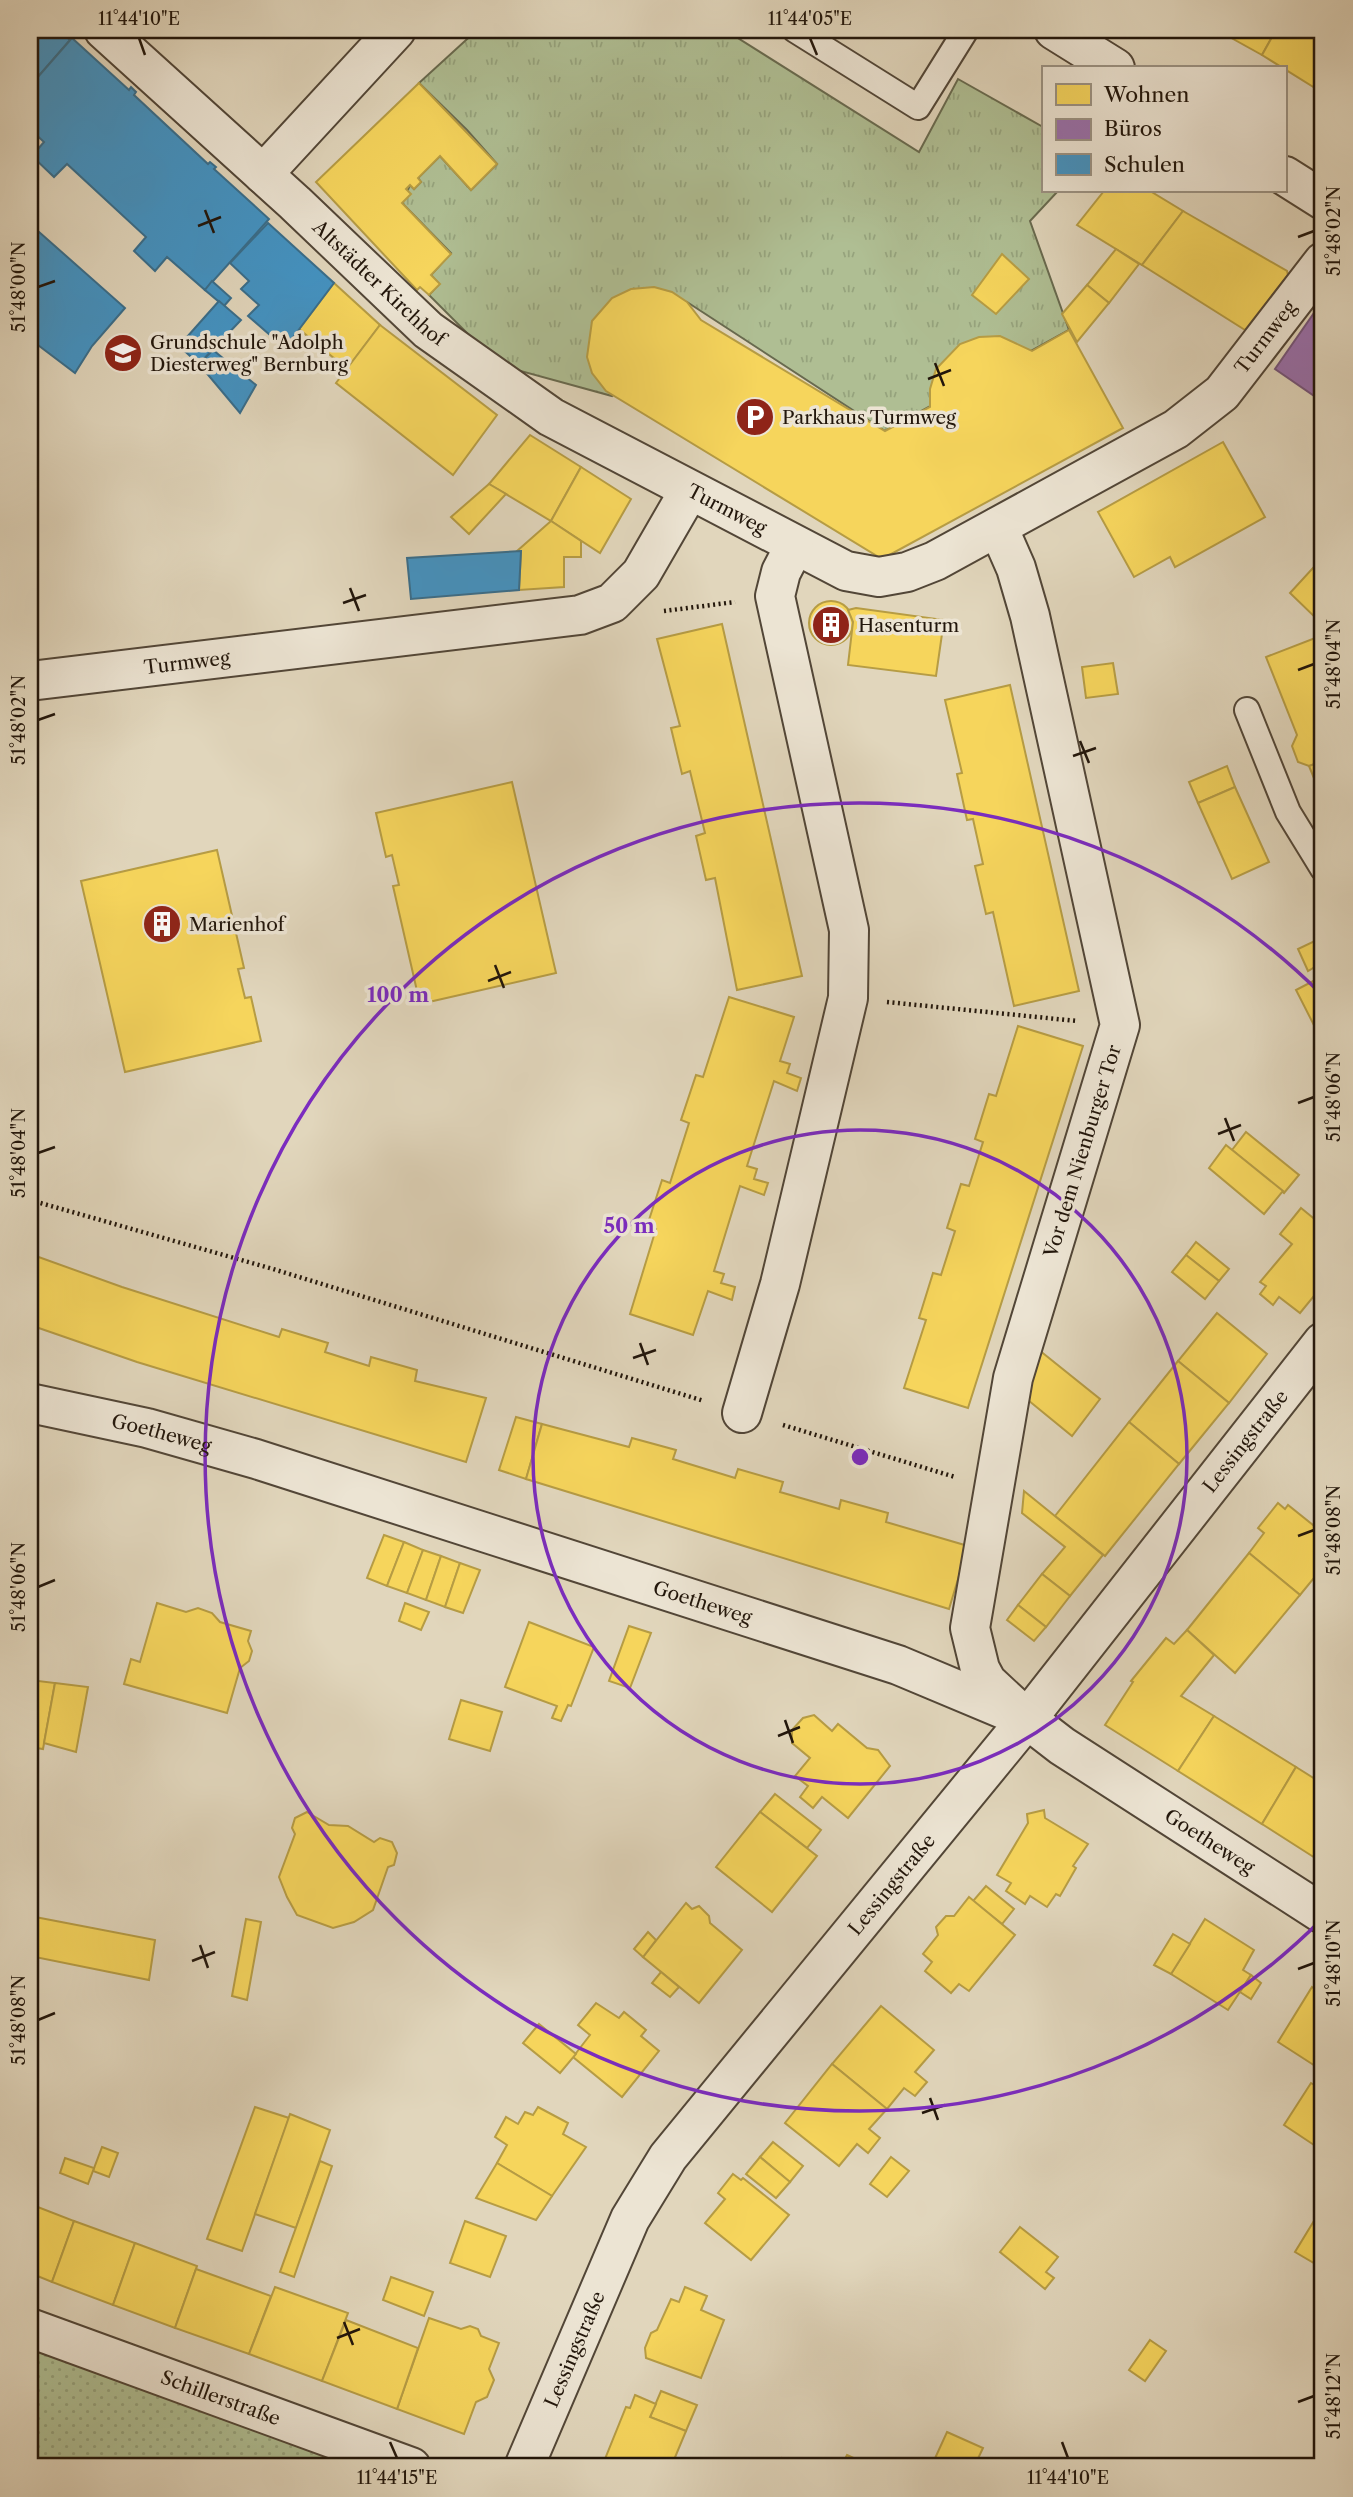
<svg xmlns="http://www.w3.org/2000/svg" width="1353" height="2497" viewBox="0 0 1353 2497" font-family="'Libre Caslon Text',serif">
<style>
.grass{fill:url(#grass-tufts);stroke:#686a4f;stroke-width:2}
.park{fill:url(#park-dots);stroke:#686a4f;stroke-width:2}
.homes{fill:#f6d55c;stroke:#b69c44;stroke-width:2}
.offices{fill:#9970ab;stroke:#75557b;stroke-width:2}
.schools{fill:#4393c3;stroke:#396e8c;stroke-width:2}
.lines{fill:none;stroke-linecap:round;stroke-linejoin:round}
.service-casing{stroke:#524637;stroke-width:28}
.minor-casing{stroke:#524637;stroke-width:42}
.path{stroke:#22160b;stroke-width:4.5;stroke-dasharray:2 3.5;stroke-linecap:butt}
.service{stroke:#ece4d3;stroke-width:24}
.minor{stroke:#ece4d3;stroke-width:38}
.ticks{fill:none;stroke:#22160b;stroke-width:2.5}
.ring{fill:none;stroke:#7b2cbf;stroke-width:3.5}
.labels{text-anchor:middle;stroke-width:7;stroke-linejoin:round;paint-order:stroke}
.street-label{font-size:19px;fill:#22160b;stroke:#ece4d3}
.poi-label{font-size:19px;fill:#22160b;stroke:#ece4d3;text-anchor:start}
.centre{fill:#7b2cbf;stroke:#ece4d3;stroke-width:3.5}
.ring-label{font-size:21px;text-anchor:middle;font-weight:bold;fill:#7b2cbf;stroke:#ece4d3;stroke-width:7;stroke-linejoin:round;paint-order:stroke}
.neatline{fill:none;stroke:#22160b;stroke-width:2.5}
.ticks-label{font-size:18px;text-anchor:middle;fill:#22160b}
</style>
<defs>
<pattern id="grass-tufts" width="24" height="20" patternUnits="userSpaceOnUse" patternTransform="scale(1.75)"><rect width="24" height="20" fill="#afbe93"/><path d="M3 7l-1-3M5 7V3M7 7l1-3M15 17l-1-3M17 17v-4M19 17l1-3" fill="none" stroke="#96a37d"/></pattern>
<pattern id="park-dots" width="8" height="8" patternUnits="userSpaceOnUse" patternTransform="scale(1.75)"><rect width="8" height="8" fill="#afbe93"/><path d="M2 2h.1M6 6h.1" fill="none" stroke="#96a37d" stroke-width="1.8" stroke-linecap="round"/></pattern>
</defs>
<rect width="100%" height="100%" fill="#e1d6bc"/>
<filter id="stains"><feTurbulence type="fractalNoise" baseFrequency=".00286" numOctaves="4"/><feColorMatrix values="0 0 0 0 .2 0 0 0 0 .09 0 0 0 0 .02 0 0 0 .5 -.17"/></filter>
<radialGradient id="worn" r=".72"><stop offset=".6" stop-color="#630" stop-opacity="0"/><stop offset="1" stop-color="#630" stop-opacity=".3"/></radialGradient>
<path class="grass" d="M477,30H725L919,152L958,79L1043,127V191H1058L1030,221L1069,330L885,431L687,302L612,396L499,365L429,295L439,284L431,275L451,253L402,203L410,185L414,189L421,182L418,178L440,156L471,190L497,164L467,130L419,83Z"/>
<path class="park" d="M30,2343L382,2467H30Z"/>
<g class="homes">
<path d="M1217,30H1276L1262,55Z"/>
<path d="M1276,30H1323V93L1262,55Z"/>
<path d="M419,83L497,164L471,190L440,156L418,178L421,182L414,189L410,185L406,189L411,194L402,203L451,254L431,275L440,284L429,295L420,287L417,290L316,182Z"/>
<path d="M1104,191H1150L1183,211L1142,265L1077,225Z"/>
<path d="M1183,211L1287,271L1288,275L1245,330L1142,265Z"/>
<path d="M1116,249L1139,264L1109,303L1087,285Z"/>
<path d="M1002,254L1029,279L996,314L972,295Z"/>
<path d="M334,283L380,325L347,369L299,329Z"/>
<path d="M1087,285L1109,303L1077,342L1062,314Z"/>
<path d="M654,287L672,292L687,302L701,320L885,431L930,407V389L936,369L960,344L979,337L1000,336L1032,351L1069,330L1123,428L882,559L606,391L592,373L587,357L592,321L612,298L631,289Z"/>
<path d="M380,325L497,415L453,475L336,383Z"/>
<path d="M530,435L581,467L551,521L489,484Z"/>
<path d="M1223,442L1265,517L1175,567L1170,557L1134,577L1098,512Z"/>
<path d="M581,467L631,499L600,553L551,521Z"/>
<path d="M489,484L506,494L469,534L451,517Z"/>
<path d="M551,521L581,541V557H564V587L519,590L521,551H517Z"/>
<path d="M1323,557V625L1290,593Z"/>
<circle cx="831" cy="623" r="22"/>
<path d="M856,608L944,620L936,676L848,665L853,622L848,610Z"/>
<path d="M722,624L802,976L737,990L715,878L706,880L696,836L705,833L690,771L682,774L671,728L680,726L657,639Z"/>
<path d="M1323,635V761L1309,766L1298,762L1292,746L1297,735L1266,657Z"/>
<path d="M1113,663L1118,694L1086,698L1082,667Z"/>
<path d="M1010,685L1079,991L1014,1006L993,912L986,914L975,866L983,864L973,819L967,820L957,774L962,773L945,700Z"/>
<path d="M1323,761V797L1322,798L1309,766Z"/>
<path d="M1227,766L1235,787L1198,803L1189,782Z"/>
<path d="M512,782L556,973L420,1004L393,886L399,885L392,855L386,857L376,813Z"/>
<path d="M1235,787L1269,862L1232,879L1198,803Z"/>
<path d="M217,850L244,968L238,969L245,998L251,997L261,1041L125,1072L81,881Z"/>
<path d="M1323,937V962L1308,971L1298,949Z"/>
<path d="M1323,976V1036L1320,1037L1296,990Z"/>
<path d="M729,997L794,1017L780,1061L790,1064L787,1073L801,1078L797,1091L774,1081L747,1166L757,1169L754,1179L768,1183L764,1195L740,1186L714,1271L724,1274L721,1283L735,1287L732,1300L708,1291L693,1335L630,1314L656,1229L647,1226L662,1180L670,1183L689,1123L681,1120L696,1075L703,1077Z"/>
<path d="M1018,1026L1083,1046L968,1408L904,1388L926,1320L919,1318L933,1273L941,1275L955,1231L947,1228L961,1184L969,1186L983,1142L975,1139L989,1094L996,1096Z"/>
<path d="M1246,1132L1299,1175L1284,1193L1232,1150Z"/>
<path d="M1226,1145L1283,1191L1264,1214L1209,1168Z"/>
<path d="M1301,1208L1323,1226L1321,1267L1323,1285L1300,1313L1279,1297L1273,1305L1260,1294L1266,1286L1260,1282L1292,1244L1280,1234Z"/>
<path d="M1196,1242L1229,1269L1219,1281L1186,1255Z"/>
<path d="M33,1255L122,1287L279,1337L282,1329L328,1343L325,1352L369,1366L371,1357L417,1370L415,1381L486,1398L466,1462L137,1362L30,1325V1264Z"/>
<path d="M1186,1255L1219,1281L1205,1299L1172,1272Z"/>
<path d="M1217,1313L1267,1354L1229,1403L1178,1361Z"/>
<path d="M1039,1350L1100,1399L1072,1436L1023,1396Z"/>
<path d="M1178,1361L1229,1403L1179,1464L1129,1422Z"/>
<path d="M516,1417L542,1424L526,1479L499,1470Z"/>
<path d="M1129,1422L1179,1464L1105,1556L1055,1516Z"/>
<path d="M542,1424L629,1447L632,1438L676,1450L673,1459L735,1478L738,1469L783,1482L780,1492L839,1509L841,1500L888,1513L886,1522L968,1546L949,1609L526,1479Z"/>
<path d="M1024,1491L1103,1555L1070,1596L1042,1574L1065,1547L1022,1513Z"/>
<path d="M1278,1503L1285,1509L1288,1505L1323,1533V1567L1300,1595L1249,1553L1264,1533L1258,1528Z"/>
<path d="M384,1535L404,1542L387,1586L367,1578Z"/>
<path d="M404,1542L423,1550L407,1593L387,1586Z"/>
<path d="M423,1550L441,1556L426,1600L407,1593Z"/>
<path d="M1249,1553L1300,1595L1235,1673L1187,1630Z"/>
<path d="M441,1556L460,1563L445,1607L426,1600Z"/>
<path d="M460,1563L480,1570L463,1613L445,1607Z"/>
<path d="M1042,1574L1070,1596L1046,1627L1018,1605Z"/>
<path d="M157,1603L186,1612L198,1608L212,1613L220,1622L251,1631L248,1641L252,1651L249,1661L240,1668L227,1713L124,1684L131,1659L140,1662Z"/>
<path d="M405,1603L429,1612L421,1630L399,1621Z"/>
<path d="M1018,1605L1046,1627L1034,1641L1007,1620Z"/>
<path d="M529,1622L594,1647L571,1706L568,1705L561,1721L552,1718L557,1706L505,1687Z"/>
<path d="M629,1626L651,1633L630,1688L609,1681Z"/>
<path d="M1187,1630L1214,1655L1181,1696L1214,1716L1178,1771L1105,1725L1133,1682L1131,1681L1166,1638L1174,1644Z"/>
<path d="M30,1680L55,1683L43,1749L30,1747Z"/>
<path d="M55,1683L88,1687L76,1752L44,1743Z"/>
<path d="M461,1700L502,1712L490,1751L449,1739Z"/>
<path d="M814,1715L832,1731L838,1724L867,1748L878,1750L890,1766L848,1818L822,1797L813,1808L800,1797L808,1786L795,1776L810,1758L792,1743V1730L803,1718Z"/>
<path d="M1214,1716L1296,1767L1262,1824L1178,1771Z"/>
<path d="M1296,1767L1323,1784V1863L1262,1824Z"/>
<path d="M775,1794L821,1830L807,1848L760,1812Z"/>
<path d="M1044,1810L1045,1818L1088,1844L1073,1866L1076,1868L1060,1896L1056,1894L1047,1907L1030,1896L1025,1904L1006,1891L1011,1883L997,1875L1028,1823L1027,1814Z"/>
<path d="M307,1812L329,1825L348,1826L374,1842L380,1838L392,1842L397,1853L394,1865L388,1867L373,1910L354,1922L333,1928L297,1915L287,1897L279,1877L295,1834L292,1828L295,1818Z"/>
<path d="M760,1812L817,1856L772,1912L716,1867Z"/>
<path d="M986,1886L1014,1909L1002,1924L973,1901Z"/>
<path d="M969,1897L1015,1935L969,1991L959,1984L951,1993L925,1971L932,1962L923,1954L938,1935L936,1927L946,1916H954Z"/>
<path d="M686,1903L692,1909L699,1906L709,1916L710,1923L742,1950L699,2003L643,1957Z"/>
<path d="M30,1916L155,1940L149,1980L30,1956Z"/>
<path d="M246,1919L261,1922L247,2000L232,1996Z"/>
<path d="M1205,1919L1254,1950L1243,1970L1251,1975L1228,2010L1171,1974Z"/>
<path d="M648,1932L656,1940L643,1957L634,1949Z"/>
<path d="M1173,1934L1190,1944L1171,1974L1154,1965Z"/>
<path d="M661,1972L679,1987L670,1997L652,1983Z"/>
<path d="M1251,1975L1261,1983L1251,1999L1240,1992Z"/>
<path d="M1312,1987L1323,1994V2071L1278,2042Z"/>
<path d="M596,2003L619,2018L624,2012L646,2030L641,2036L659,2051L622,2097L573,2057L590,2035L578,2025Z"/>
<path d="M881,2006L934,2050L915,2072L927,2082L915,2096L904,2088L887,2109L832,2064Z"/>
<path d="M539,2024L576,2054L560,2073L523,2043Z"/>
<path d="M832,2064L887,2109L869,2129L880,2138L868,2153L857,2144L839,2166L785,2123Z"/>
<path d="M1311,2083L1323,2090V2151L1284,2125Z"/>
<path d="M255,2107L289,2118L242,2251L207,2239Z"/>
<path d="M538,2107L568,2123L563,2134L586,2147L552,2196L497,2163L507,2145L495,2137L506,2117L518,2124L525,2112L533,2115Z"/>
<path d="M290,2114L330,2130L296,2228L255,2214Z"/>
<path d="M773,2142L803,2166L790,2182L760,2157Z"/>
<path d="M102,2147L118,2153L109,2177L93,2171Z"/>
<path d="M760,2157L790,2182L776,2198L746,2174Z"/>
<path d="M891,2157L909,2171L887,2197L870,2184Z"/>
<path d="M65,2158L94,2168L88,2184L60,2173Z"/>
<path d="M320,2161L332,2166L294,2277L280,2272Z"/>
<path d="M497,2163L552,2196L536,2220L476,2198Z"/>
<path d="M733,2174L741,2180L743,2178L789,2215L751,2260L705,2223L725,2199L718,2193Z"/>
<path d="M30,2204L74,2221L52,2282L30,2273Z"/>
<path d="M1323,2206V2258L1319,2266L1295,2252Z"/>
<path d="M74,2221L135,2243L113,2305L52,2282Z"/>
<path d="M465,2221L506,2236L490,2277L450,2263Z"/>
<path d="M1020,2227L1058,2257L1046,2272L1054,2278L1045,2289L1000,2252Z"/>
<path d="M135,2243L197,2266L175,2328L113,2305Z"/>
<path d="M196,2269L271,2296L249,2354L175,2328Z"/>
<path d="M391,2277L433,2292L424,2316L383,2300Z"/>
<path d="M275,2287L348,2313L322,2381L249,2354Z"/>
<path d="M685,2287L707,2296L701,2310L724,2320L701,2378L646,2358L645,2348L651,2333L657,2330L671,2299L679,2302Z"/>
<path d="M429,2318L461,2329L470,2326L478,2329L481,2336L499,2343L489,2369L494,2380L487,2397L476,2402L464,2434L397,2409Z"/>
<path d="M346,2320L418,2348L397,2409L322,2381Z"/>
<path d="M1150,2340L1166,2351L1145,2381L1129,2370Z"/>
<path d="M661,2391L697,2405L686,2431L650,2417Z"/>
<path d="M635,2395L656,2404L650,2417L686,2431L671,2467H624L605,2459L626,2407L630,2408Z"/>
<path d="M947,2432L983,2448L974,2467H931Z"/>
<path d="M847,2455L873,2467H841Z"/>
<path d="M782,2458L804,2467H778Z"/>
</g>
<path class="offices" d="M1323,300V402L1275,369Z"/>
<g class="schools">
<path d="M30,30H59L70,40L30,86Z"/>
<path d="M72,38L129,90L131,87L136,92L134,95L208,164L210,162L216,167L214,169L269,219L205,290L167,257L155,271L134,251L146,237L67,164L54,177L32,156L44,142L30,129V86Z"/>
<path d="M268,223L334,283L285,348L248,316L259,305L241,289L249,281L230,263Z"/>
<path d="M30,224L125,308L92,346L75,373L30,339Z"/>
<path d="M212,281L231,298L224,306L205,290Z"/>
<path d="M219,301L241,320L199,364L179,346Z"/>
<path d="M213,350L256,385L240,413L199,364Z"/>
<path d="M521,551L519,590L411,599L407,558Z"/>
</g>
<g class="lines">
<defs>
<g id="service">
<path d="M795,30L918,107L966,30"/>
<path d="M1247,710L1288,812L1323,869"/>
</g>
<g id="minor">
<path id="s1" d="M104,30L295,203L428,330L551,417L846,571L879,577L907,572L935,561L1176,429L1222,393L1323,262"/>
<path d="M1054,30L1115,68"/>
<path d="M263,174L396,30"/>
<path d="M1285,176L1323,200"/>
<path d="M998,527L1016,568L1030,616L1120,1025L1013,1378L970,1628L980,1669L987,1682L1015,1708"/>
<path id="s2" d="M30,681L580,615L612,603L641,574L689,491"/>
<path id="s3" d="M30,1403L147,1428L256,1459L898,1665L1027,1719L1062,1746L1323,1914"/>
<path d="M742,1413L780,1284L848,998L849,930L775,596L781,572L794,547"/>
<path id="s4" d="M30,2328L411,2467"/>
<path id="s5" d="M524,2467L630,2219L668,2157L1027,1719L1323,1342"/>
</g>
</defs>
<use href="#service" class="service-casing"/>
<use href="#minor" class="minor-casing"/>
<g class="path">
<path d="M664,611L735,602"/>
<path d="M887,1002L1077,1021"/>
<path d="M30,1200L273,1269L704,1401"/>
<path d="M783,1425L955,1477"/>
</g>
<use href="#service" class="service"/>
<use href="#minor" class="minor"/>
</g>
<path class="ticks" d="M139,38L145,55M810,38L817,55M205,210L214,233M198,226L221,217M1298,237L1314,231M38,287L55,281M935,363L944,386M928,379L951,370M350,588L359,611M343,603L366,595M1298,670L1314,664M38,720L55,714M1080,741L1089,763M1073,756L1096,748M495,965L504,988M488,981L511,972M1298,1103L1314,1097M1225,1118L1234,1141M1218,1134L1241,1125M38,1153L55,1147M640,1343L648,1365M633,1358L656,1350M1298,1536L1314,1530M38,1587L55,1580M785,1720L793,1743M778,1736L800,1727M200,1945L208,1968M192,1961L215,1952M1298,1969L1314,1963M38,2020L55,2013M930,2098L938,2120M922,2113L945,2105M344,2322L353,2345M337,2338L360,2329M1298,2402L1314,2396M390,2442L397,2458M1062,2442L1068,2458"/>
<g class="ring">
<circle cx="860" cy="1457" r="327"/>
<path d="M1322 1919A654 654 0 1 1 1322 995"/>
</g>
<defs>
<symbol id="school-disc" viewBox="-11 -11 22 22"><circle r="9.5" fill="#8f2418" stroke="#ece4d3"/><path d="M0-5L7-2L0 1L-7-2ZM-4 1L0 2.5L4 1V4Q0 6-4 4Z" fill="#fff"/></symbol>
<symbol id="parking-disc" viewBox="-11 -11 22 22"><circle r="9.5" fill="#8f2418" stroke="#ece4d3"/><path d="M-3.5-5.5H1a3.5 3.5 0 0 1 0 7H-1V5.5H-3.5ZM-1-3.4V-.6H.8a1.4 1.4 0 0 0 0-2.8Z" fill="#fff"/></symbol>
<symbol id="building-disc" viewBox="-11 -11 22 22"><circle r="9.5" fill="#8f2418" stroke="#ece4d3"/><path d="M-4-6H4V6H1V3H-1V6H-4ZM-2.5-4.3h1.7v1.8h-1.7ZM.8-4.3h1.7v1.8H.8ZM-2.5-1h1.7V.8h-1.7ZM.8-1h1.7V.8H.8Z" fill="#fff"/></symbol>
</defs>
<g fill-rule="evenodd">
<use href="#school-disc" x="101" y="331" width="44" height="44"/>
<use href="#parking-disc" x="733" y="395" width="44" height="44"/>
<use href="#building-disc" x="809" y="603" width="44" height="44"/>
<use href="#building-disc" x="140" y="902" width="44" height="44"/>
</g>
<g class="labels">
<g class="street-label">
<text dy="7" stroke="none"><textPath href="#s1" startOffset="374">Altstädter Kirchhof</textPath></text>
<text dy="7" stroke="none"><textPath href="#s1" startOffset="1421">Turmweg</textPath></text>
<text dy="7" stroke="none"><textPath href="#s1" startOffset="791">Turmweg</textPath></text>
<text dy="7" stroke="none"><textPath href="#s2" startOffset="158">Turmweg</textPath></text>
<text transform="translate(1082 1151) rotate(-73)" y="7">Vor dem Nienburger Tor</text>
<text dy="7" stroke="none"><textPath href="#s3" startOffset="135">Goetheweg</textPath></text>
<text dy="7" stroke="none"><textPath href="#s5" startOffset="1262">Lessingstraße</textPath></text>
<text dy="7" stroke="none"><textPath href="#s3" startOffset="702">Goetheweg</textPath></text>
<text dy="7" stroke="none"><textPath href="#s3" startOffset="1267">Goetheweg</textPath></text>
<text dy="7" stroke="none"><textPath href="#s5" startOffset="695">Lessingstraße</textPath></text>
<text dy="7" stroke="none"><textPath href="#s5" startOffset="128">Lessingstraße</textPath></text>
<text dy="7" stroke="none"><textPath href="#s4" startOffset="203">Schillerstraße</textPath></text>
</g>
<g class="poi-label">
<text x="150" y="349">Grundschule "Adolph<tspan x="150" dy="22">Diesterweg" Bernburg</tspan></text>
<text x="782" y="424">Parkhaus Turmweg</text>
<text x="858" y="632">Hasenturm</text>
<text x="189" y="931">Marienhof</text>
</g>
</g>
<circle cx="860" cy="1457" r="10" class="centre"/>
<g class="ring-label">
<text x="398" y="1002">100 m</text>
<text x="629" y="1233">50 m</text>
</g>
<rect width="1353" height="2497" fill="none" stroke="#e1d6bc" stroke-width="77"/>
<rect x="1042" y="66" width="245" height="126" fill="#ece4d3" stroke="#9b9283" stroke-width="2"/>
<rect x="1056" y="84" width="35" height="21" fill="#f6d55c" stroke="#9b9283" stroke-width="2"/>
<text x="1104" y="102" font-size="21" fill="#22160b">Wohnen</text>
<rect x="1056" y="119" width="35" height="21" fill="#9970ab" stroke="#9b9283" stroke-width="2"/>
<text x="1104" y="136" font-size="21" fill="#22160b">Büros</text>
<rect x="1056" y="154" width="35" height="21" fill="#4393c3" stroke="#9b9283" stroke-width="2"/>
<text x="1104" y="172" font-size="21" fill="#22160b">Schulen</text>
<rect x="38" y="38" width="1276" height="2420" class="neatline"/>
<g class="ticks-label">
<text x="139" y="25">11°44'10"E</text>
<text x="810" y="25">11°44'05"E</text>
<text transform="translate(1334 231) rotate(-90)" y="6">51°48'02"N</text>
<text transform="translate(19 287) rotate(-90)" y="6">51°48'00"N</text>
<text transform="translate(1334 664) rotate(-90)" y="6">51°48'04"N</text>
<text transform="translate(19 720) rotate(-90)" y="6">51°48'02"N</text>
<text transform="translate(1334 1097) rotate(-90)" y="6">51°48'06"N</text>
<text transform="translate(19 1153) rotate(-90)" y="6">51°48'04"N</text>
<text transform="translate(1334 1530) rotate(-90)" y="6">51°48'08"N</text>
<text transform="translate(19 1587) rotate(-90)" y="6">51°48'06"N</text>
<text transform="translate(1334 1963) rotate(-90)" y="6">51°48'10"N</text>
<text transform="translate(19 2020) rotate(-90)" y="6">51°48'08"N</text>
<text transform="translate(1334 2396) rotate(-90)" y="6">51°48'12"N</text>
<text x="397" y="2484">11°44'15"E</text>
<text x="1068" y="2484">11°44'10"E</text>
</g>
<rect width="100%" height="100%" filter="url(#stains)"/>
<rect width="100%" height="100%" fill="url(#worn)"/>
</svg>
